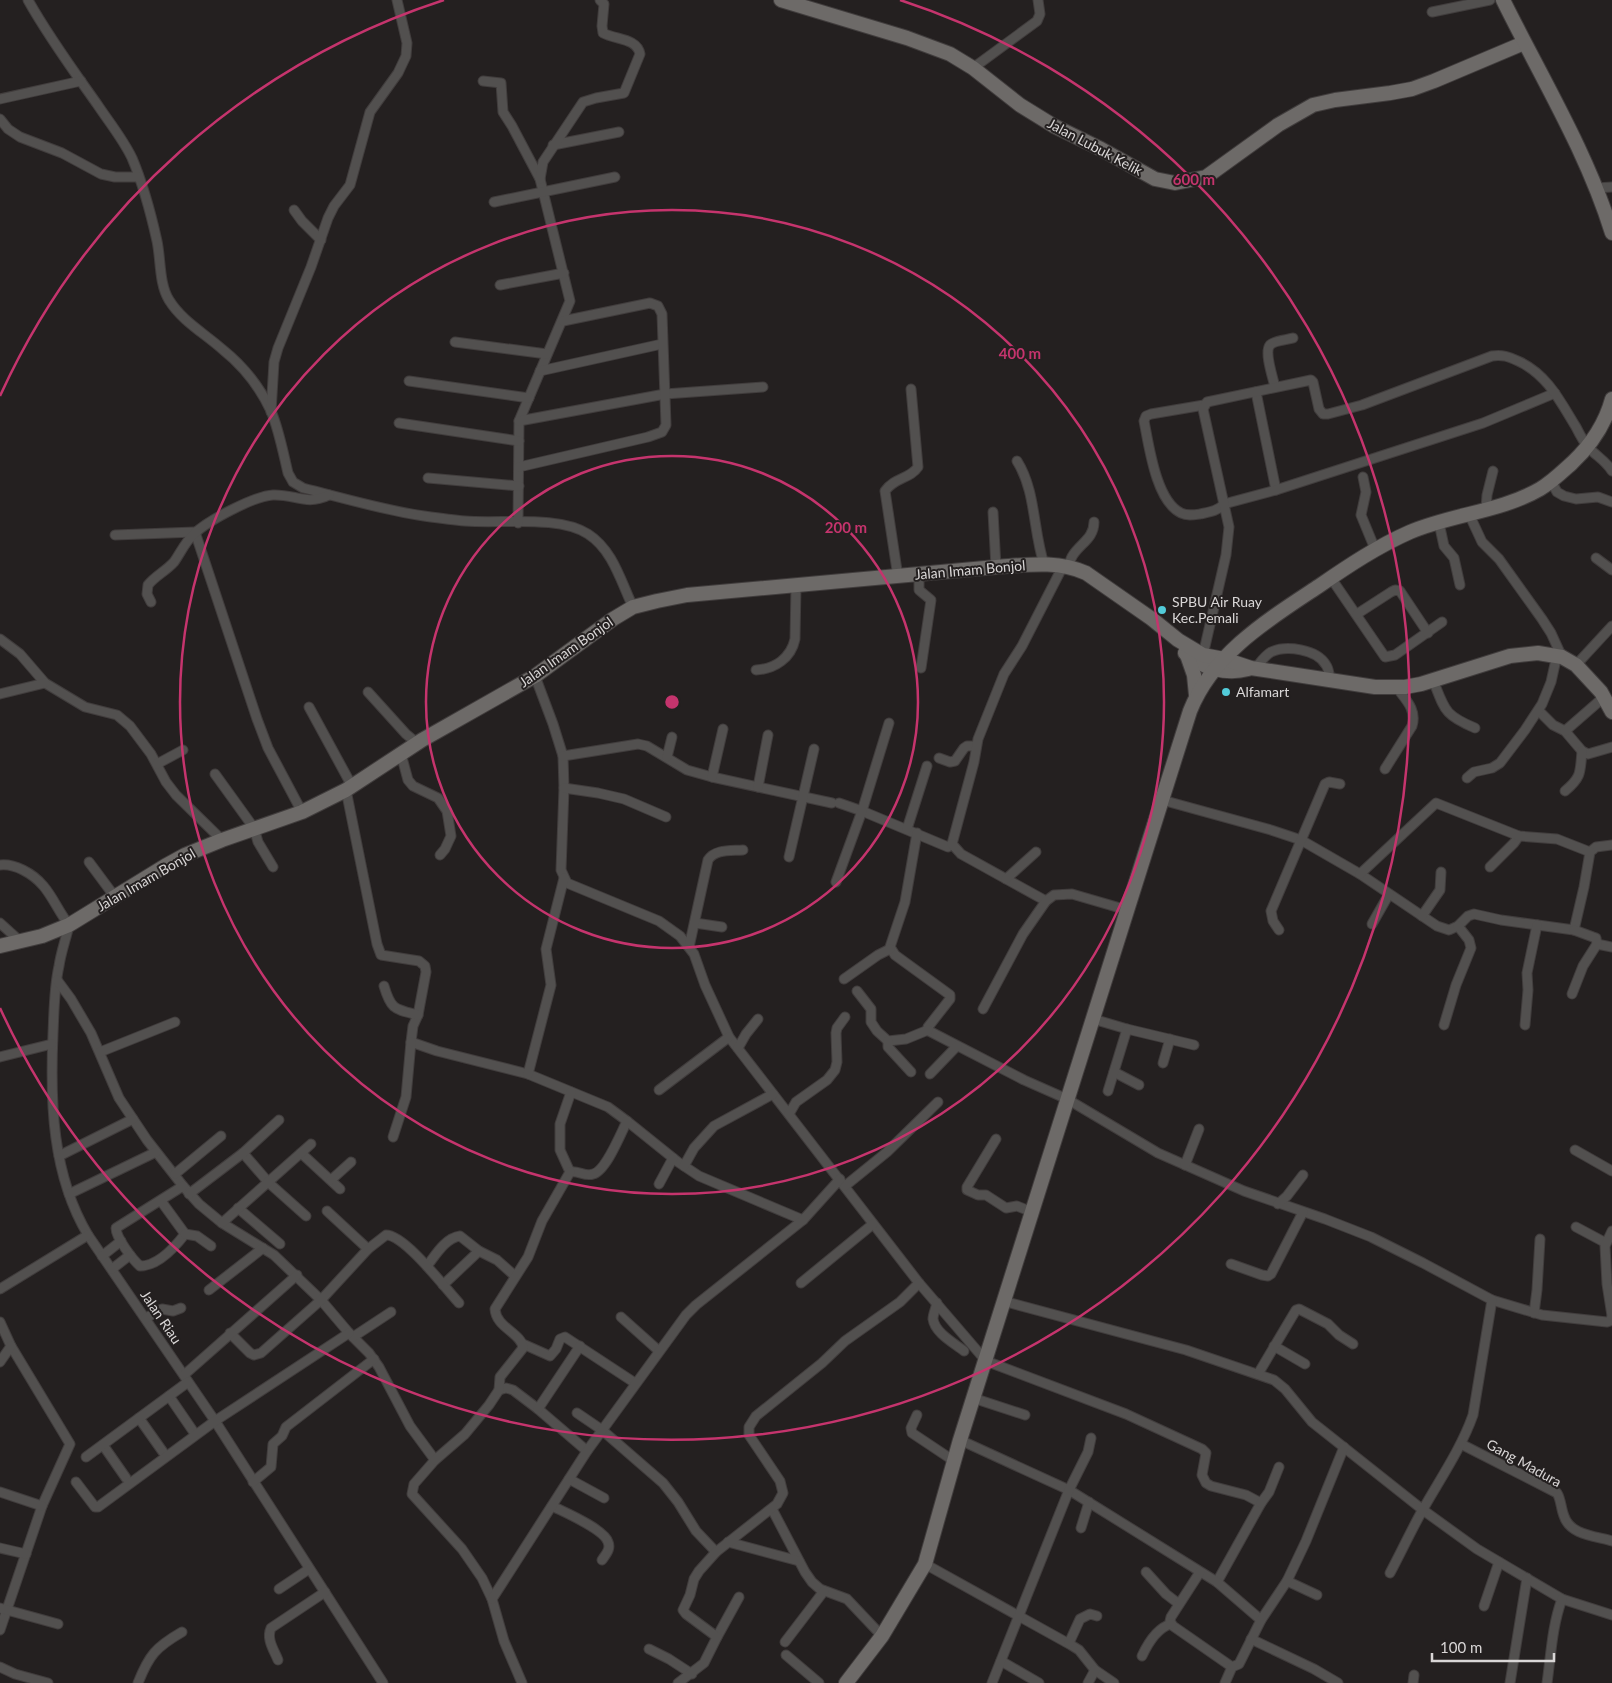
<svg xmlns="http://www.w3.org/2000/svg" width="1612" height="1683" viewBox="0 0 1612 1683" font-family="Lato,sans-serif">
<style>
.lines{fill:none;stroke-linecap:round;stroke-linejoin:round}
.street-casing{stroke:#413d3d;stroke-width:11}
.secondary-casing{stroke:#413d3d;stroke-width:16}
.street{stroke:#52504f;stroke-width:9}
.secondary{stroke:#6d6a68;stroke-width:14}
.ring{fill:none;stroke:#c5346d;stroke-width:2.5}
.poi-dot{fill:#52cbd9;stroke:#242020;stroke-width:2}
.labels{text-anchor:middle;stroke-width:4;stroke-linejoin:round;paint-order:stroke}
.street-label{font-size:14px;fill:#d9d6d6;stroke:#242020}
.poi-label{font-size:14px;fill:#d9d6d6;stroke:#242020;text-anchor:start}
.centre{fill:#c5346d;stroke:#242020;stroke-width:2.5}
.ring-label{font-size:15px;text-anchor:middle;font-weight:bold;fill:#c5346d;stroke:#242020;stroke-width:4;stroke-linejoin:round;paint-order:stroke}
</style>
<rect width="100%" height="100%" fill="#242020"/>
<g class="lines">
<defs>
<g id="street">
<path d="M28,0C48,36 73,70 97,104C109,122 123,139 132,158C143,184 151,214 157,241C161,260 159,284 169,300C182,321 204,333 222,349C242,365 260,387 271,411C279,430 283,452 288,473L293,482L303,488C343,498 383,510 424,516C438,518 452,520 465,521C501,524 559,515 588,534C613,550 621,582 633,607"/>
<path d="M1432,12L1490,0"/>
<path d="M973,68L1037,21L1040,14L1038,0"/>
<path d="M483,81L501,83L503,112L512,126L540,179L570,301L519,421L518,523"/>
<path d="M0,99L81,81"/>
<path d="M0,119L8,129L20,137L62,153L101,174L115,177H138"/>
<path d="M553,145L619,132"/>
<path d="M540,179L543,162L583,102L596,98L624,93L640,54C637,38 616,40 603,33L602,26L604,4L600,0"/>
<path d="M1596,188L1612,187"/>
<path d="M494,202L615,177"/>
<path d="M294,210L302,221L321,240"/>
<path d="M500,285L564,273"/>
<path d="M455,342L547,354"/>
<path d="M540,371L662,344"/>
<path d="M409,381L529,398"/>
<path d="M1275,387C1273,378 1264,352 1270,345C1275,340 1287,340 1293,338"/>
<path d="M1256,392L1276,490"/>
<path d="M1204,405L1151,414L1146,416L1144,421C1149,446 1156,501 1181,513C1187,516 1193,515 1200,514C1209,512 1218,511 1224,504L1276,490L1483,423L1555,393"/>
<path d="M271,412L274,362L278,348L311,267L328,218L334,206L350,185L370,112L398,73L406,56L407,43L397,0"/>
<path d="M519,421L665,394L763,387"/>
<path d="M399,423L519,441"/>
<path d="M1017,461C1036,491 1033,531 1044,564"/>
<path d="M519,467L648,437L662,432L666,425L662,314L658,306L650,303L563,321"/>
<path d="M1363,477L1366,492L1361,515L1375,549"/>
<path d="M428,478L519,486"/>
<path d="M1551,481L1557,492L1564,496L1576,499L1598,497L1612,502"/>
<path d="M1486,509L1487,495L1493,471"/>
<path d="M993,512L996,567"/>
<path d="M1469,514L1482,542L1499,559L1542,619L1551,633L1562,657"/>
<path d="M1439,523L1444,546L1454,558L1460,585"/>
<path d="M115,535L195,532L257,719L268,748L302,812"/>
<path d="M1596,558L1612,570"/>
<path d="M1069,567C1070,563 1070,559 1073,555C1081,543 1094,538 1094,522"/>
<path d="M919,575V590L931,600L921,668"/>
<path d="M898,577L885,491C895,477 910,479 918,467L911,389"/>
<path d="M1331,578L1385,657L1395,655L1442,622"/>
<path d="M151,602L147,594L148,585C155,576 166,571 174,562C181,552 185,542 194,534C207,521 254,496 273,495C295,494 306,506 329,495"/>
<path d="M1357,614L1391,592L1395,590L1400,591L1428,633"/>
<path d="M0,639L20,654L45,683L85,707L117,715L130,726L151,754L166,782L176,795L222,840"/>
<path d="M1203,655L1226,555L1229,527L1203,409L1207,402L1311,380L1313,382L1319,409L1323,414H1328L1362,405L1492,356C1502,354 1509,357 1518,361C1547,374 1560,401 1576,427C1579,433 1583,441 1588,447C1596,456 1604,459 1612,471"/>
<path d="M1576,665L1612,626"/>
<path d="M1255,669C1260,663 1264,656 1271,652C1286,645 1317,649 1326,665C1329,669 1329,674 1330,680"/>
<path d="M756,670C775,669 791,658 795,639L796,586"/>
<path d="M535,676L553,724L563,756L564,788L561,870L567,883L659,921L680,936L694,954L705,985L729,1037L919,1283L986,1361L1126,1414L1202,1449L1206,1453L1202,1475L1206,1483L1211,1486L1246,1495L1261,1503L1217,1582"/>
<path d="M1433,680C1445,710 1444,715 1475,728"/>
<path d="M368,692L406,734L417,743"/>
<path d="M0,694L45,683"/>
<path d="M309,707L352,786"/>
<path d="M1539,711L1553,725L1565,731L1582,751L1588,754L1612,747"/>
<path d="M1565,731L1604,697"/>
<path d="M401,754L408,780L413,786L438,798L447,811L451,836L445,849L440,855"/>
<path d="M563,756L638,744L647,746L687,770L712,777L832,803"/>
<path d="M667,757L672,737"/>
<path d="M939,758L950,762L955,761L964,748L967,746H976"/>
<path d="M157,764L183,750"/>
<path d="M1385,769L1412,726C1417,710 1406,700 1397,688"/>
<path d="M215,774L254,828L258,842L273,867"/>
<path d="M712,777L723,729"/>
<path d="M1467,778L1474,772L1492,768L1500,763L1525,730L1542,704L1551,682L1557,655"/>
<path d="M758,787L768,735"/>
<path d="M564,788L598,793L624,799L666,817"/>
<path d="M346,790L377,944L381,955L419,961L425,966L426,972L418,1015L413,1026L411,1042L437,1051L528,1074L608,1107L627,1121L678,1162L699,1176L803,1220"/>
<path d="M1565,791C1582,777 1580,772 1582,751"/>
<path d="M1162,800L1271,830L1301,840L1360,874L1437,926L1449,930L1458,926L1468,916L1474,914L1501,920L1574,930L1584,887L1590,852L1596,847L1612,845"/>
<path d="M839,803L862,811L948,847L952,844L974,762L978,739L1004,674L1022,646L1063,566"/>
<path d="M907,829L927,766"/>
<path d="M917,833L905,902L890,947L895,955L950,995V999L928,1027L929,1031L1024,1080L1067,1099L1158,1153L1244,1191L1325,1219L1371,1237L1423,1263L1492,1300L1542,1315L1607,1322L1610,1321L1612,1317"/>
<path d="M952,844L961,854L1046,901"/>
<path d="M789,857L814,749"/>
<path d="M89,862L115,897"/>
<path d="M0,865C9,864 15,866 23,870C49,883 53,904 69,925C66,939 61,952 59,966C54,988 54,1012 53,1034C50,1102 52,1175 88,1235L215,1421L383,1683"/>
<path d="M1490,867L1514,843L1519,836"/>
<path d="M1360,874L1436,803L1519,836L1557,839L1590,852"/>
<path d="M1006,879L1036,852"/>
<path d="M836,882L862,811L889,723"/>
<path d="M1422,916L1440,890L1441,872"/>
<path d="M0,923L21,942"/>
<path d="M695,923L722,927"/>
<path d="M1372,924L1389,894"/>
<path d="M1279,930L1273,921L1271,911L1325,784L1329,782L1340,784"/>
<path d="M1597,944L1612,947"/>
<path d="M689,947L708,860C715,849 730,851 743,850"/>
<path d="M844,979L878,955L890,949"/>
<path d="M57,980L71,999L91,1033L119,1098L147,1140L183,1186L199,1204L222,1223L274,1255L321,1300L349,1333L369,1353L379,1367L410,1426L435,1460L414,1484L412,1494L462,1549L482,1578L492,1599L504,1641L522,1683"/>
<path d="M384,986C391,1010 395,1009 418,1015"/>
<path d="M857,991L871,1009V1022L877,1031L888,1041L906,1039L928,1030"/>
<path d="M1572,994L1583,966L1597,944L1596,938L1593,937L1574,930"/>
<path d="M983,1009L1023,934L1046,901L1054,895L1072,894L1127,910"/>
<path d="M1093,1019L1127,1029L1194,1045"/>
<path d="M1444,1025L1456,985L1471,948L1469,940L1458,926"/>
<path d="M1525,1025L1528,990L1527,973L1537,925"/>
<path d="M888,1041V1047L911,1072"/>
<path d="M738,1048L746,1034L758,1019"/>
<path d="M100,1052L175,1022"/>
<path d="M0,1057L52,1044"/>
<path d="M1163,1063L1170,1039"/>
<path d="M1114,1072L1139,1085"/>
<path d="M528,1074L551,985L546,949L564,878"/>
<path d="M930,1074L957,1046"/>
<path d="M659,1090L729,1037"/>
<path d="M1108,1091L1127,1029"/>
<path d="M789,1114L796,1102L827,1080L835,1070L837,1062L836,1033L837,1028L845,1017"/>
<path d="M393,1137L406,1097L411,1042"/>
<path d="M996,1139L967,1187V1190L978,1195H986L1006,1208L1017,1206L1032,1212"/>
<path d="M1575,1150L1612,1171"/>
<path d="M243,1153L269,1183L306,1216"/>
<path d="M301,1153L340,1189"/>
<path d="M59,1156L133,1119"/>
<path d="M1185,1165L1199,1129"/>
<path d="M684,1166L694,1148L714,1126L773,1094"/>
<path d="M570,1172C578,1170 585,1177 593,1174C606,1171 621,1133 627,1121"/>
<path d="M570,1172L560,1150V1124L571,1092"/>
<path d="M175,1174L221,1136"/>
<path d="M331,1180L351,1162"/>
<path d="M659,1184L673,1158"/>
<path d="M845,1186L887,1152L938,1102"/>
<path d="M69,1194L156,1152"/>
<path d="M189,1194L243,1153L279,1120"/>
<path d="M161,1201L185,1234C175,1247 158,1266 140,1266C133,1260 116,1238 116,1228L183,1186"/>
<path d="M1278,1204L1287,1196L1303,1175"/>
<path d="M238,1208L280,1244"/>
<path d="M327,1211L368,1249"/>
<path d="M222,1223L311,1144"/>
<path d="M1576,1227L1606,1243"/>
<path d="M1612,1231L1605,1246L1607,1284L1612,1316"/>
<path d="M185,1234L197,1236L211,1246"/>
<path d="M102,1256L121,1241"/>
<path d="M1231,1264L1262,1275L1268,1276L1271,1274L1303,1212"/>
<path d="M427,1266C435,1256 445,1238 460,1236L479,1251"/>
<path d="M112,1269L130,1255"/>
<path d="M801,1283L873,1224"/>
<path d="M443,1285L479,1251L497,1260L515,1276"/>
<path d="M0,1289L88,1235"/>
<path d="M209,1290L263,1248"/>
<path d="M1003,1301L1186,1350L1274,1380L1285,1389L1312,1422L1423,1510L1477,1549L1562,1599L1612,1615"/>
<path d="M937,1303C936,1308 933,1314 933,1319C935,1333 954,1343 964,1351"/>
<path d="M1534,1313L1537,1290L1540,1239"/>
<path d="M621,1317L659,1351"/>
<path d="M146,1318L162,1309L173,1311L181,1308"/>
<path d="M0,1322L11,1346L70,1444L42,1506L0,1630"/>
<path d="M230,1333L250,1353L254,1355L261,1353L321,1300L368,1249L386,1235C405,1235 445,1288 459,1303"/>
<path d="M353,1337L391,1312"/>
<path d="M523,1344L550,1356L556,1349L560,1339L565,1337L635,1383"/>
<path d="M1274,1346L1305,1364"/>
<path d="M0,1362L11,1346"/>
<path d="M1258,1374L1296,1310L1299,1309L1328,1324L1339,1335L1353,1344"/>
<path d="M184,1375L297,1275"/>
<path d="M499,1390L506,1388L513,1390L538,1409L587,1451"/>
<path d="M169,1396L193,1431"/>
<path d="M973,1398L1025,1415"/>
<path d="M538,1409L580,1346"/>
<path d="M577,1413L602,1430L663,1483L678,1502L696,1531L716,1552"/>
<path d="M917,1415L911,1428L912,1433L954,1461"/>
<path d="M139,1418L163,1452"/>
<path d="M960,1440L1069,1490L1217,1582L1261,1620"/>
<path d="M1461,1444L1557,1493C1561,1499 1561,1509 1564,1516C1570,1535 1595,1536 1612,1541"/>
<path d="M103,1445L126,1478"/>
<path d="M86,1457L188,1382"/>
<path d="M435,1460L465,1434L489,1405L499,1390L500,1377L523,1348C522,1333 496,1328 495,1309L528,1257L542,1221L570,1172"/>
<path d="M569,1479L604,1498"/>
<path d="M76,1482L95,1507H98L215,1421L349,1333"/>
<path d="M253,1482L271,1467L273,1444L282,1436L286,1427L374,1359"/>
<path d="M0,1492L42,1506"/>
<path d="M1261,1503L1269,1492L1279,1467"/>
<path d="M552,1506C564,1512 604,1529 608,1542C611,1549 606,1554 602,1560"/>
<path d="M772,1509L805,1572L812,1582L820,1589L847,1599L882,1636"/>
<path d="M1081,1528L1089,1502"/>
<path d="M728,1542L799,1561"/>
<path d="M0,1548L26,1554"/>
<path d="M925,1564L1071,1645L1079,1650L1095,1670L1114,1683"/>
<path d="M1146,1572L1166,1594L1179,1604"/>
<path d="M1200,1572L1171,1617L1170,1621L1173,1626L1232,1667"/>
<path d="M1390,1573C1401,1552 1411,1531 1422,1511C1440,1479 1461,1449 1473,1415L1492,1300"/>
<path d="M1287,1581L1317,1595"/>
<path d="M279,1589L309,1569"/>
<path d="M492,1599L587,1451L686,1315L696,1305L803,1220L840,1179"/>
<path d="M1484,1606L1499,1562"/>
<path d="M0,1608L58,1624"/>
<path d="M717,1637L739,1597"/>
<path d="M1251,1639L1314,1669L1338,1683"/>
<path d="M785,1642L824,1591"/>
<path d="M1069,1643L1080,1619L1090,1614L1097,1616"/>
<path d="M649,1649L669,1659L692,1674"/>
<path d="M786,1655L819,1683"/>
<path d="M1142,1656C1148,1643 1157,1628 1171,1624"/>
<path d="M278,1660C274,1650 266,1639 271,1628L325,1592"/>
<path d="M1001,1661L1039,1683"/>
<path d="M0,1667L15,1674L48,1683"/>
<path d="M138,1683C149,1655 156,1647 182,1632"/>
<path d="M678,1683L704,1663L717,1637L686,1614L683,1610L690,1595L694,1579L699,1571L716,1552L777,1504L783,1493L780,1481L749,1435V1427L756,1416L822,1363L845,1341L900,1302L919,1283"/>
<path d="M992,1683L1069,1490L1088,1452L1091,1438"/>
<path d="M1088,1683L1095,1670"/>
<path d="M1225,1683L1232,1667L1239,1664L1261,1620L1287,1581L1306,1541L1344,1447"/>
<path d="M1413,1683L1414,1675"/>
<path d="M1510,1683L1527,1578"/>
<path d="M1547,1683C1551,1655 1552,1626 1562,1599"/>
</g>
<g id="secondary">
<path d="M781,0L907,38L950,54L973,68L1020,105L1054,126L1101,149L1155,179L1175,183L1206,177L1278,125L1313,105L1335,100L1390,93L1412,89L1434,81L1524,43"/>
<path d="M1503,0C1541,77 1587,152 1612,233"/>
<path d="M1185,653C1202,668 1226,675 1248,669"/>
<path d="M1187,655L1194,675L1196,695"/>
<path d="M0,946L42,936L69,925L165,866L185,855L222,840L302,812L346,790L422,740L535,676L613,619L633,607L657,601L687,595L996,567C1026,565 1057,560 1086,573L1152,619L1178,640L1203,655L1224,659L1251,668L1375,687H1405L1421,684L1510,656L1538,653L1562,657L1576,665L1601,692L1612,712"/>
<path d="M846,1683L882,1636L925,1564L960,1440L1190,711C1213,653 1269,619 1319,586C1348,566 1378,546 1410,532C1452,514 1500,512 1540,489C1552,482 1562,472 1572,463C1591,445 1605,425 1612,399"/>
</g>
</defs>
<use href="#street" class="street-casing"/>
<use href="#secondary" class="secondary-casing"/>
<use href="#street" class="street"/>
<use href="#secondary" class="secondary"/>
</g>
<g class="ring">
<circle cx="672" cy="702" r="246"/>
<circle cx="672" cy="702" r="492"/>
<path d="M0 396A738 738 0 0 1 444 0M900 0A738 738 0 1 1 0 1008"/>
</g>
<g class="poi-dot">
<circle cx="1162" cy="610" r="5"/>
<circle cx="1226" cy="692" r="5"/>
</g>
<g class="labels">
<g class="street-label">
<text transform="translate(1095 147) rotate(28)" y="5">Jalan Lubuk Kelik</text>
<text transform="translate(970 570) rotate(-5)" y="5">Jalan Imam Bonjol</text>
<text transform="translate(566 652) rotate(-35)" y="5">Jalan Imam Bonjol</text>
<text transform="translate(146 880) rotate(-30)" y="5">Jalan Imam Bonjol</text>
<text transform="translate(161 1317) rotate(56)" y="5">Jalan Riau</text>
<text transform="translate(1524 1463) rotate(29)" y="5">Gang Madura</text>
</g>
<g class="poi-label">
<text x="1172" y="607">SPBU Air Ruay<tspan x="1172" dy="16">Kec.Pemali</tspan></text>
<text x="1236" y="697">Alfamart</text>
</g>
</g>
<circle cx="672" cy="702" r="8" class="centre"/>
<g class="ring-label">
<text x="1194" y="185">600 m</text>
<text x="1020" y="359">400 m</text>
<text x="846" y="533">200 m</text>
</g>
<path d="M1432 1653v8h122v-8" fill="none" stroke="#d9d6d6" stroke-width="2.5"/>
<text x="1440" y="1653" font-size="15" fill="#d9d6d6" stroke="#242020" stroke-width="4" paint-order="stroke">100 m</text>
</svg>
